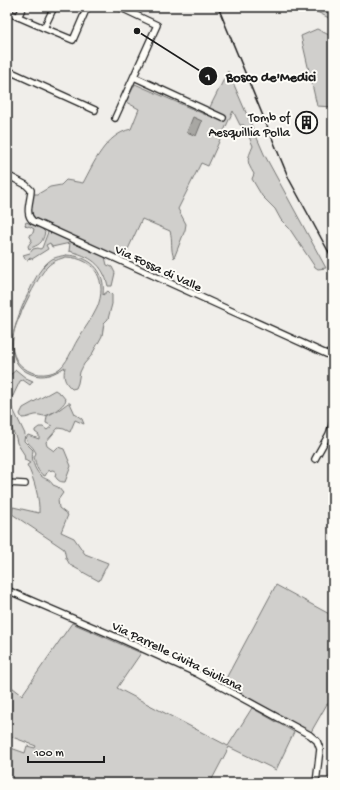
<svg xmlns="http://www.w3.org/2000/svg" width="340" height="790" viewBox="0 0 340 790" font-family="'Gochi Hand',sans-serif">
<style>
.green{fill:#d0cfcc;stroke:#767674;fill-rule:evenodd}
.water{fill:#a8a7a3;stroke:#706f6d}
.lines{fill:none;stroke-linecap:round;stroke-linejoin:round}
.minor-casing{stroke:#1c1c1c;stroke-width:8}
.minor{stroke:#fdfcf7;stroke-width:5.5}
.rail{stroke:#1c1c1c;stroke-width:1.5}
.labels{text-anchor:middle;stroke-width:4;stroke-linejoin:round;paint-order:stroke}
.poi-label{font-size:13px;fill:#1c1c1c;stroke:#fdfcf7;text-anchor:end}
.street-label{font-size:13px;fill:#1c1c1c;stroke:#fdfcf7}
.leader{fill:none;stroke:#1c1c1c;stroke-width:1.5}
.callout-dot{fill:#1c1c1c;stroke:#fdfcf7;stroke-width:1.5}
.mark-label{font-size:12px;text-anchor:middle;font-weight:bold;fill:#fff}
.callout-label{font-size:14px;text-anchor:middle;font-weight:bold;fill:#1c1c1c;stroke:#fdfcf7;stroke-width:4;stroke-linejoin:round;paint-order:stroke}
</style>
<rect width="100%" height="100%" fill="#f0eeea"/>
<filter id="ink" filterUnits="userSpaceOnUse"><feTurbulence type="fractalNoise" baseFrequency=".025" numOctaves="2"/><feDisplacementMap in="SourceGraphic" scale="8" xChannelSelector="R" yChannelSelector="G"/><feConvolveMatrix kernelMatrix="1 2 1 2 8 2 1 2 1" color-interpolation-filters="sRGB"/></filter>
<g filter="url(#ink)">
<g class="green">
<path d="M313,7H333V20L313,10Z"/>
<path d="M317,29L333,37V107L317,106L301,36Z"/>
<path d="M228,71L264,154L326,268L318,269L315,267L289,228L281,220L275,209L262,196L252,179L254,174C246,161 247,160 253,146L244,125H240L233,111L208,166L201,163L178,209L186,224L185,230L174,258C170,249 173,240 170,231L142,219L123,260L35,221L30,213L33,194H38L50,187L61,185L66,180L83,183C94,163 105,135 131,129L139,109L126,102L135,84L206,115Z"/>
<path d="M26,222L41,228L45,232C42,245 39,244 29,249L28,246L32,240L29,235L33,233L34,229L29,226L27,227L25,225Z"/>
<path d="M48,232H50L105,257L107,265L112,267L115,273L112,286H108C103,264 90,256 69,251L70,243L52,247L50,243L46,245L48,249L32,259L30,258L28,260L25,259L23,255L30,253L33,249L38,248L40,249L42,248Z"/>
<path d="M66,255C90,256 106,270 103,295L108,291L112,295V304L108,319L104,323L102,336L91,356L84,364L80,372L78,383L76,388L72,389C64,382 63,377 65,367C54,374 44,379 31,374C0,362 15,323 25,300C32,286 38,268 52,259C56,257 61,256 66,255ZM66,257C96,258 108,282 97,308C92,319 84,329 78,339C71,350 68,364 56,371C46,376 33,375 24,368C15,362 11,350 12,339C13,326 38,275 48,266C53,261 59,259 66,257Z"/>
<path d="M16,370L26,378L33,381L30,385L23,380L20,381L13,396L9,397L7,395V371L10,375Z"/>
<path d="M55,390L61,394L66,400C63,407 51,414 45,416C42,416 38,414 35,415C30,416 28,418 22,418L20,414L23,408Z"/>
<path d="M68,403H70L75,414L82,419L84,424L75,420L70,432L64,429L58,428L46,442L47,446L54,451L58,447L64,449L71,466L65,482C60,482 58,481 55,476L56,472L53,470L48,471L45,476C37,473 36,464 34,457L36,453C34,449 32,446 28,443L26,438L28,435L39,439V435L35,432V430L39,427H43L47,430L52,426L46,423L47,416L60,409Z"/>
<path d="M7,405L13,409L25,434L24,441L33,450C31,459 34,469 40,475C45,480 49,478 53,485L58,487L63,493L58,500L59,508L68,515L61,532L74,538L85,554L108,563L99,581L70,565L66,558L64,549L12,514L13,507L39,513C40,500 34,478 27,465L30,463L25,460L24,454L17,443L16,438L7,418Z"/>
<path d="M276,585L333,616V695H330L329,704H327L311,732L223,684Z"/>
<path d="M72,623L141,653L117,688L228,746L252,708L294,732L276,770L229,747L210,783H7L8,747L25,753L27,746L35,748L36,746L7,735V686L8,684L22,695Z"/>
</g>
<path class="water" d="M193,117L202,121L196,136L187,132Z"/>
<g class="lines">
<defs>
<g id="minor">
<path d="M7,12L44,28L54,7"/>
<path d="M18,17L23,7"/>
<path d="M44,28L73,40L86,10L79,7"/>
<path d="M7,70L95,110"/>
<path d="M134,77L223,118"/>
<path d="M115,118L157,25L119,7"/>
<path d="M7,175L26,185L31,190C31,200 24,214 33,221L333,357"/>
<path d="M315,459L329,434L333,422"/>
<path d="M7,483L25,484"/>
<path d="M7,590L121,639L196,673L310,735L317,741L320,749L316,783"/>
</g>
</defs>
<use href="#minor" class="minor-casing"/>
<use href="#minor" class="minor"/>
<g class="rail">
<path d="M218,7L289,179L333,260"/>
<path d="M329,783L333,739"/>
</g>
</g>
</g>
<defs>
<symbol id="building-ring" viewBox="-11 -11 22 22"><circle r="9.5" fill="#fdfcf7" stroke="#1c1c1c" stroke-width="1.5"/><path d="M-4-6H4V6H1V3H-1V6H-4ZM-2.5-4.3h1.7v1.8h-1.7ZM.8-4.3h1.7v1.8H.8ZM-2.5-1h1.7V.8h-1.7ZM.8-1h1.7V.8H.8Z" fill="#1c1c1c"/></symbol>
</defs>
<g fill-rule="evenodd">
<use href="#building-ring" x="294" y="110" width="25" height="25"/>
</g>
<g class="labels">
<g class="poi-label">
<text x="290" y="121">Tomb of<tspan x="290" dy="15">Aesquillia Polla</tspan></text>
</g>
<g class="street-label">
<text transform="translate(159 267) rotate(25)" y="5">Via Fossa di Valle</text>
<text transform="translate(178 655) rotate(26)" y="5">Via Parrelle Civita Giuliana</text>
</g>
</g>
<path class="leader" d="M137 31L208 76"/>
<g class="callout-dot">
<circle cx="137" cy="31" r="4"/>
<circle cx="208" cy="76" r="10"/>
</g>
<g class="mark-label">
<text x="208" y="80">1</text>
</g>
<g class="callout-label">
<text x="271" y="81">Bosco de'Medici</text>
</g>
<rect width="340" height="790" fill="none" stroke="#fdfcf7" stroke-width="24"/>
<rect x="12" y="12" width="316" height="766" fill="none" stroke="#1c1c1c" stroke-width="1.5" filter="url(#ink)"/>
<path d="M28 756v6h76v-6" fill="none" stroke="#1c1c1c" stroke-width="2"/>
<text x="34" y="756" font-size="12" fill="#1c1c1c" stroke="#fdfcf7" stroke-width="3" paint-order="stroke">100 m</text>
</svg>
